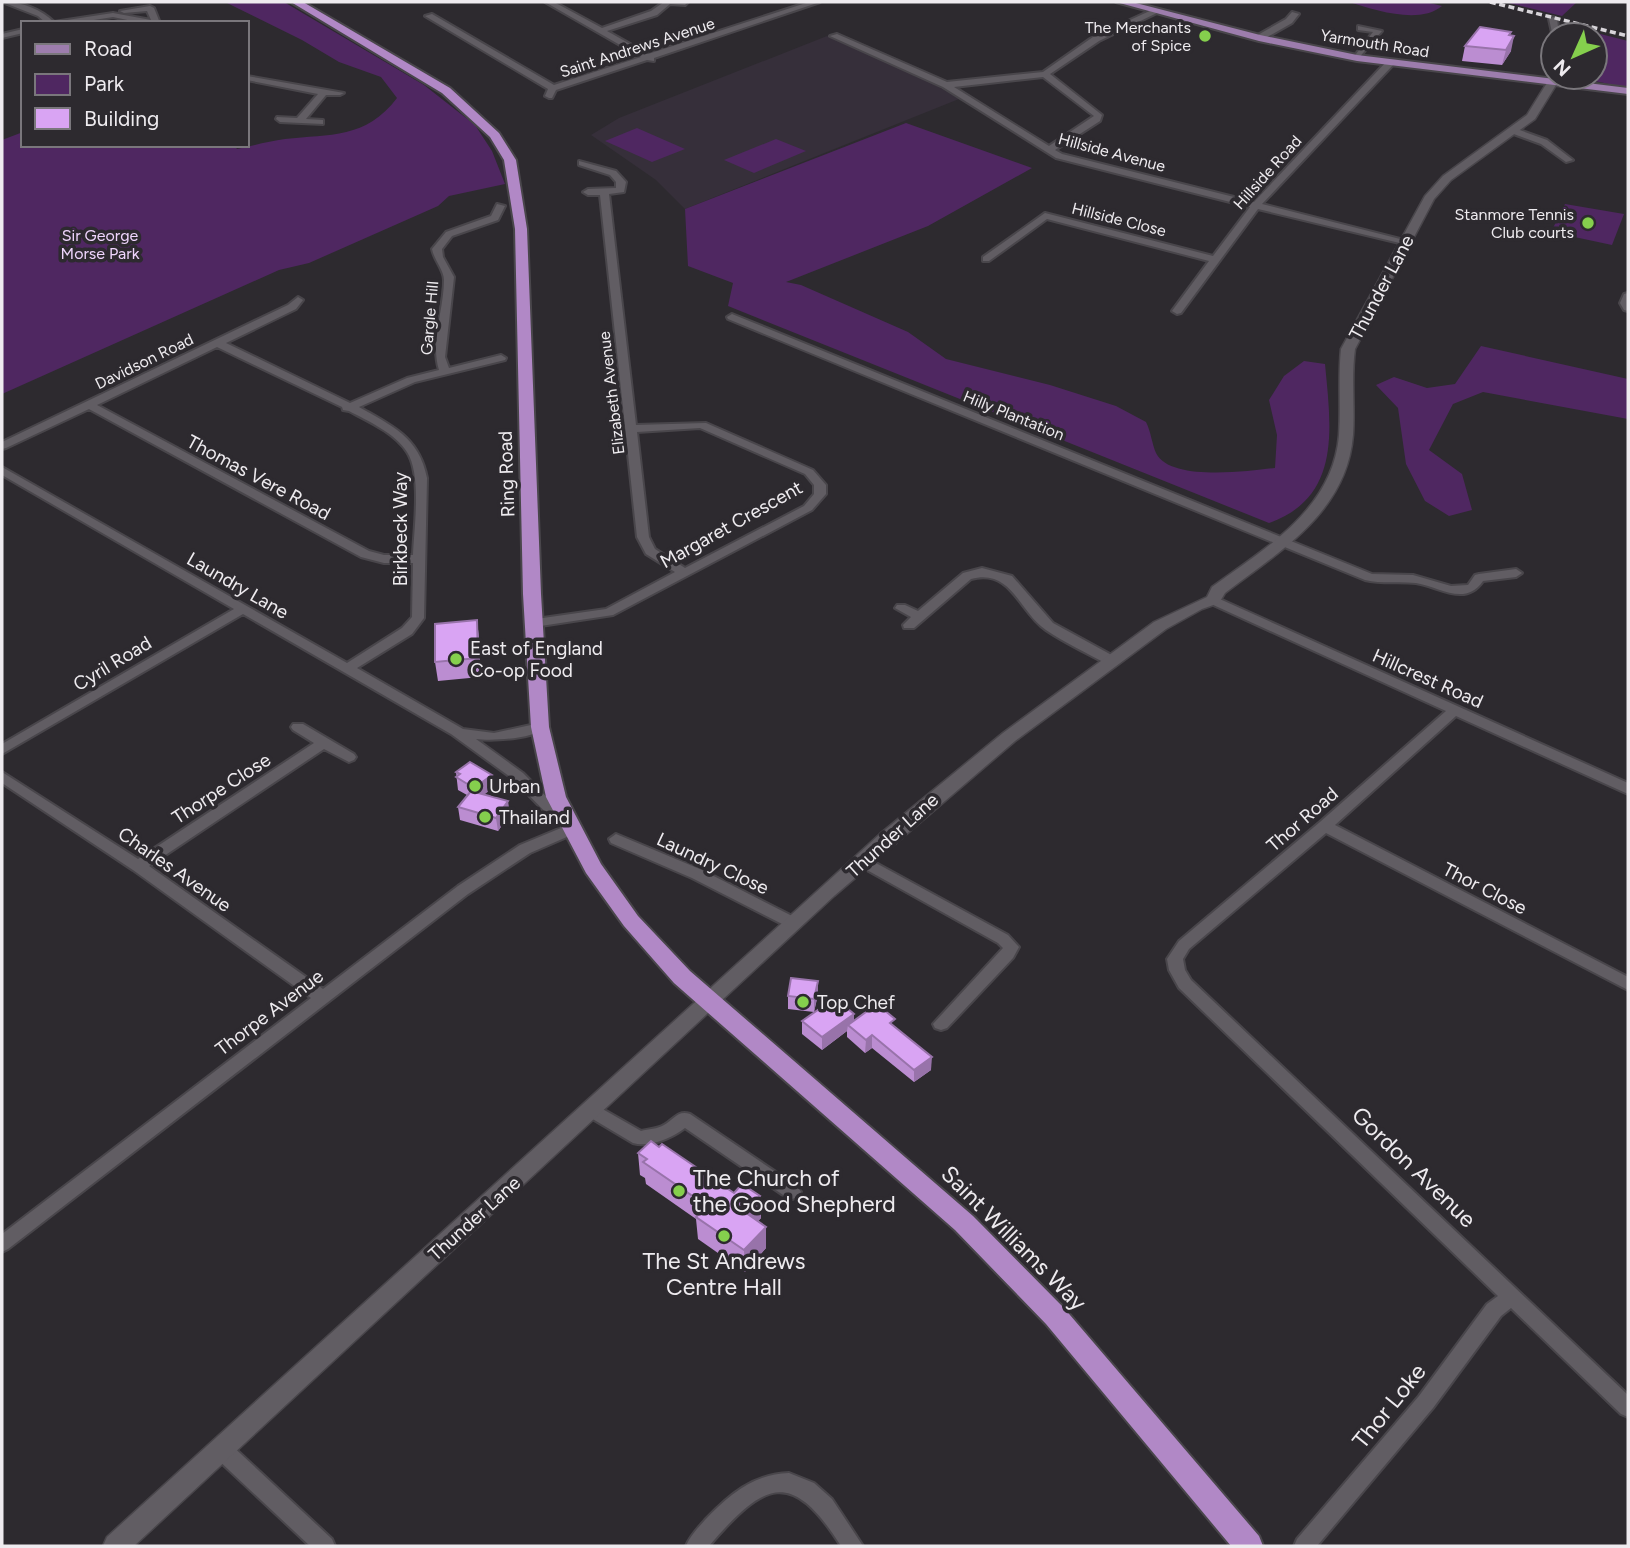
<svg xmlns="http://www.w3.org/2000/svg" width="1630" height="1548" viewBox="0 0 1630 1548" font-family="Figtree,sans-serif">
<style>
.built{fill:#362f3a}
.green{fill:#4f2761}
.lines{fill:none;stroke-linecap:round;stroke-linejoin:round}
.minor-casing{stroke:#49464b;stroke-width:4}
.tertiary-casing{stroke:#49464b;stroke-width:3}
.primary-casing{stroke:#49464b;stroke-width:4}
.trunk-casing{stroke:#49464b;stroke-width:4}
.minor{fill:#615d63;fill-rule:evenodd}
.tertiary{fill:#615d63;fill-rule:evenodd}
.primary{fill:#9d7dad;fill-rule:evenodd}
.trunk{fill:#b188c6;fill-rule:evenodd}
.rail{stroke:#d7d4d9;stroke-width:3.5;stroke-dasharray:6 3.5;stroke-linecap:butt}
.wall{fill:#bb8dd1}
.shaded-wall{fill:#9873aa}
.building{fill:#d9a4f3;stroke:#9873aa;stroke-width:2}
.poi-dot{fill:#85cf4d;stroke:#2d2a2f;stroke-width:2.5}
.labels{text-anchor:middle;stroke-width:7;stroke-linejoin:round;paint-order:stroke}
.far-poi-label{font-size:16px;fill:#eeebef;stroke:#2d2a2f;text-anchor:end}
.far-street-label{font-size:16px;fill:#eeebef;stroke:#2d2a2f}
.far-park-label{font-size:16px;fill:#efd5fd;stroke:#2d2a2f}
.street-label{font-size:19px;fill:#eeebef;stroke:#2d2a2f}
.poi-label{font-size:19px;fill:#eeebef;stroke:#2d2a2f;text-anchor:start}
.near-street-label{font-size:23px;fill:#eeebef;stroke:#2d2a2f}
.near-poi-label{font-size:23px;fill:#eeebef;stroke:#2d2a2f;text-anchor:start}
</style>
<rect width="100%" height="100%" fill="#2d2a2f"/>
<path class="built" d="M827,36L934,84L959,99L685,209L656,180L591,135L619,118Z"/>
<g class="green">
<path d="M225,2H284L424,85L475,125L492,151L505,184L449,196L438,206L309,263L279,270L2,394V140L23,132V145H234L237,149C252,146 269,141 285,139C330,134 366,139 397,98L381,77L339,62L302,40Z"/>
<path d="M1349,2H1426L1442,6C1419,25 1375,10 1349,2Z"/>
<path d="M1505,2H1577L1562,16Z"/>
<path d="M1569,26L1628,41V88L1585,79L1595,77V35H1571Z"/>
<path d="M906,123L1032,168L928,226L786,282L801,285L908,332L946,359L1050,385L1116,406L1146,422C1151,432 1152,444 1156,453C1170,482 1249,471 1275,468L1277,435L1269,400L1284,376L1304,361L1325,364C1331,428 1342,497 1269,523L728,306L733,283L688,266L685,209Z"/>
<path d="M637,128L685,149L652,162L605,141Z"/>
<path d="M776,139L806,151L754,173L724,160Z"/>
<path d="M1565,204L1624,214L1612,245L1551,232Z"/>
<path d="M1481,346L1628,379V419L1483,392L1453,404L1429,450L1462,474L1472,510L1449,516L1425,501L1406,464L1398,408L1376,385L1394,377L1427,388L1455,384Z"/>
</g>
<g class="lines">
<defs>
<g id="minor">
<path d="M2,2C20,1 41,9 54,22L113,13L151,20L147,11L124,13L120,11L150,6L154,8L160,23H142L113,17L75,23H46L38,16Z"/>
<path d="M545,2H554L602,28L651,11L664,2H688L685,5L670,4L657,15L607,31L648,54L809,2H820L654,58V61L647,60L556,90L552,98H549L545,96L548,89L425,16L432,14L554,85L641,57Z"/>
<path d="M1154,9L1161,11L1099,41L1050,74L1102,115L1100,121L1055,150L1062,154L1254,202L1387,61H1393V65L1262,204L1408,241V245L1258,209L1181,313L1177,314L1172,311L1209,261L1047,219L989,261H983V257L1045,213L1213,256L1250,207L1056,158L943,87L830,36L837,34L947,82L1043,72L1093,37ZM1043,77L1094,116L1049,146L954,87Z"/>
<path d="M1292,12L1299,14L1292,23L1262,40H1256V36L1286,19Z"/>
<path d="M1553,17L1557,19L1559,35H1553V37L1549,19Z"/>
<path d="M1358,26L1382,31L1357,60L1353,58L1373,32L1358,30Z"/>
<path d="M23,29V33L2,38V34Z"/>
<path d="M247,76L344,93L340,95H326L306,119L323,120V124L280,122L276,119L277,117L297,118L318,94L247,80Z"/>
<path d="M1514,128L1547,140L1573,160L1566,162L1541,144L1511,133L1510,131Z"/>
<path d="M579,161L616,171L626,182L624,192L609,194L636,425L706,423L813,470L826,485V494L812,510L613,615L534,627L528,623L529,620L606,609L675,572L646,554L637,537L600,195H588L583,192L588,189L616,188V182L610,175L579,165ZM700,428L805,474L814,485V494L804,506L685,568L655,549L649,537L637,432Z"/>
<path d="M497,204L505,206L498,220L452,236L442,249L443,257L454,277L445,357L449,368L501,355L506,358L505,360L415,382L359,407C392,426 419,437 427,478L424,618L412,634L357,668L463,729L494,733L540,723L545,724L547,727C534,739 493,741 476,739L523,773L578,829L576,833L530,853L468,894L8,1249L2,1252V1234L311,998L133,870L2,783V772L138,859L314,743L293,730L291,727L293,724H303L354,754L356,757L354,760L349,762L324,749L149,866L323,989L458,886L520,845L561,828L513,779L451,734L243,614L2,754V744L234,609L2,475V467L347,663L402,628L412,617L413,563H384L361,557L89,409L6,448L2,449V442L288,305L298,297L303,300L296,309L226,343L350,403L407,378L439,370C430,341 444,310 444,280C444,270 434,260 432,249L446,232L491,216ZM217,347L342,407L343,410L349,411C368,421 395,433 407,452C422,475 414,528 413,555H384L369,551L97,405Z"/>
<path d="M1628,293V311L1624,310L1620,303L1624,294Z"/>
<path d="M732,314L1372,574L1413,575L1451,586L1468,585L1475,575L1479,574L1516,569L1522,573L1516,577L1483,581C1465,607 1440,587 1416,583C1399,581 1382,584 1365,580L728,319L727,317Z"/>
<path d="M982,568L1012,576L1053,623L1117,658L1119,661L1117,664H1107C1087,653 1065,643 1046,630C1019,612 1012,568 971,579L914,628H904L903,625L911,617L895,608L897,605H905L918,611L963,573Z"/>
<path d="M1213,596L1628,783V794L1456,716L1335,825L1628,977V990L1326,833L1189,949L1183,959L1185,970L1191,980L1628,1395V1417L1621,1414L1511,1308L1501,1316L1433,1408L1317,1546H1294L1297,1539L1419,1396L1487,1304L1498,1296L1179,988L1169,970L1167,959L1179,941L1320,822L1446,711L1209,603L1207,600L1209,597Z"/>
<path d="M616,834L702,870L798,919L801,923L798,927H788L692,878L611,843L609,839Z"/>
<path d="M863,856L1008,935L1019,947L1013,958L947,1028L941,1030L935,1028L933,1024L1003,948L998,943L858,865L856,861L858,857Z"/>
<path d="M592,1103L641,1131C648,1129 658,1129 664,1125C674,1120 677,1110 690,1114L798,1187L801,1192L798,1197L792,1199L786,1197L685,1128C672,1138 649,1148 633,1143L586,1115L584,1110L586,1105Z"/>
<path d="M221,1440L228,1442L332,1539L335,1546H310L214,1456L211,1449L214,1442Z"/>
<path d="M789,1473L814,1483L832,1499L863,1546H841C791,1467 764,1482 709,1546H686C690,1536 698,1528 705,1520C729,1495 753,1474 789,1473Z"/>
</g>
<path id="tertiary" d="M1550,78L1559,80L1535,119L1451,180L1434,199L1355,349C1351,378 1355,407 1353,435C1347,512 1280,551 1225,593L1219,603L1202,609L1166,629L1015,741L834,896L134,1546H103L107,1537L880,834L1003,733L1154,622L1207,597L1212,587C1267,547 1333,509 1339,435C1341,406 1338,378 1341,349L1425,196L1443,176L1527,115Z"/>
<path id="primary" d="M1116,2H1132L1260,35L1357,55L1628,88V94L1357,61L1259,41Z"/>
<path id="trunk" d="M291,2H303L450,88L499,133L516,160L527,229L541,594L549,727L566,797L601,864L638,916L690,971L973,1216L1064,1308L1259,1536L1263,1546H1231L1046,1324L955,1230L674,983L624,926L586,873L546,797L531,727L523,594L515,229L504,160L490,137L442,93Z"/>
</defs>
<use href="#minor" class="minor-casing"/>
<use href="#tertiary" class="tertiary-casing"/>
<use href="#primary" class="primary-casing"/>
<use href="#trunk" class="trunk-casing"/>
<use href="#minor" class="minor"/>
<use href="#tertiary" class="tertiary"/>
<use href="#primary" class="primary"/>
<use href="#trunk" class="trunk"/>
<path class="rail" d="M1490,2L1628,36"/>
</g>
<g class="wall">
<path d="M1510,35L1511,51L1502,65L1462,61L1465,46Z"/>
<path d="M477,620L479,639L480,677L438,681L435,662Z"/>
<path d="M456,772L494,787L484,794L510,814L498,831L460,820L458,807L467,795L458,790Z"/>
<path d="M818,981V994L814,1012L788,1009V996Z"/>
<path d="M854,1020L895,1027L931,1070L914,1082L872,1048L865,1053L847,1037V1031L822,1050L802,1034V1021Z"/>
<path d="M659,1147L734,1193L760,1196L761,1218L758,1221L766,1248L745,1272L698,1239L696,1219L646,1184L645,1178L640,1175L638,1153Z"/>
</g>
<g class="shaded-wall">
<path d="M1514,36L1511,51L1502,65L1506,50Z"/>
<path d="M477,620L479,639L480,677L478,658Z"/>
<path d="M492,775L494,787L476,801L474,788Z"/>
<path d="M508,801L510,814L498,831L496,818Z"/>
<path d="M818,981V994L814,1012V999Z"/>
<path d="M854,1014V1027L848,1025L847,1031L822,1050V1037Z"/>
<path d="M872,1035V1048L865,1053L866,1040Z"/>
<path d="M932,1057L931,1070L914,1082V1070Z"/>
<path d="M760,1196L761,1218L746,1234L745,1212Z"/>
<path d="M766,1227V1248L745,1272L744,1250Z"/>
</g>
<g class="building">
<path d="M1480,27L1511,32L1509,35L1514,36L1506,50L1465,46Z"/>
<path d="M477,620L478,658L435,662V624Z"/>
<path d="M470,762L492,775L474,788L456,777L460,774L456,772Z"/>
<path d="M471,791L508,801L496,818L458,807Z"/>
<path d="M791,978L818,981L814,999L788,996Z"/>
<path d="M835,998L854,1014L822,1037L802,1021Z"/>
<path d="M877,1004L895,1019L890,1023L932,1057L914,1070L872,1035L866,1040L848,1025Z"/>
<path d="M651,1141L659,1147L662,1144L734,1193L742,1184L760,1196L745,1212L766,1227L744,1250L696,1217L707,1206L643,1162L647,1159L638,1153Z"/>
</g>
<g class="poi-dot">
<circle cx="1205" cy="36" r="7"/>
<circle cx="1588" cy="223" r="7"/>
<circle cx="456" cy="659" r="7"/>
<circle cx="475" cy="786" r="7"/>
<circle cx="485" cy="817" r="7"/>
<circle cx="803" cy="1002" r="7"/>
<circle cx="679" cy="1191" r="7"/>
<circle cx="724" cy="1236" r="7"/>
</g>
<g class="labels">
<g class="far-poi-label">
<text x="1191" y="33">The Merchants<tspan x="1191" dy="18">of Spice</tspan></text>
<text x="1574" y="220">Stanmore Tennis<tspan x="1574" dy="18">Club courts</tspan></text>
</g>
<g class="far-street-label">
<text transform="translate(1375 43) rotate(9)" y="6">Yarmouth Road</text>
<text transform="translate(637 47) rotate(-18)" y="6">Saint Andrews Avenue</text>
<text transform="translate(1112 152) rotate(15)" y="6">Hillside Avenue</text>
<text transform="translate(1267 172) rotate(-48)" y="6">Hillside Road</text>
<text transform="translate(1119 219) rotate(14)" y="6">Hillside Close</text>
<text transform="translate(429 318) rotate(-85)" y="6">Gargle Hill</text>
<text transform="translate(144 361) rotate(-26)" y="6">Davidson Road</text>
<text transform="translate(611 393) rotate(-97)" y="6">Elizabeth Avenue</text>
<text transform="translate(1014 415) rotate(22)" y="6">Hilly Plantation</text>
</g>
<g class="far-park-label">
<text x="100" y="241">Sir George<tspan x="100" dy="18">Morse Park</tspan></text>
</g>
<g class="street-label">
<text transform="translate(1381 287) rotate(-62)" y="7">Thunder Lane</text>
<text transform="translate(506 474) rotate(-92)" y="7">Ring Road</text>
<text transform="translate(259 477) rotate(28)" y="7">Thomas Vere Road</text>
<text transform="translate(731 524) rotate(-29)" y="7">Margaret Crescent</text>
<text transform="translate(400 529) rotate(-90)" y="7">Birkbeck Way</text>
<text transform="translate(238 585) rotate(30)" y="7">Laundry Lane</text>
<text transform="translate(112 663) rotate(-31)" y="7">Cyril Road</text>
<text transform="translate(1428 678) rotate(24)" y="7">Hillcrest Road</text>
<text transform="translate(221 788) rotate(-33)" y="7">Thorpe Close</text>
<text transform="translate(1302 819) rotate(-41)" y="7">Thor Road</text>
<text transform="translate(892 835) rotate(-42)" y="7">Thunder Lane</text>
<text transform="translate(713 863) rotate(25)" y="7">Laundry Close</text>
<text transform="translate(175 869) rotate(35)" y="7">Charles Avenue</text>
<text transform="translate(1485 888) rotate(27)" y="7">Thor Close</text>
<text transform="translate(269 1012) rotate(-37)" y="7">Thorpe Avenue</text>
<text transform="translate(474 1218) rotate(-42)" y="7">Thunder Lane</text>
</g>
<g class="poi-label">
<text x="470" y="655">East of England<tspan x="470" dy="22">Co-op Food</tspan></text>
<text x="489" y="793">Urban</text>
<text x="499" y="824">Thailand</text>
<text x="817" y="1009">Top Chef</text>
</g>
<g class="near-street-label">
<text transform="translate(1414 1167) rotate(44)" y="8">Gordon Avenue</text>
<text transform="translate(1014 1238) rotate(45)" y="8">Saint Williams Way</text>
<text transform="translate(1389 1406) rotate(-51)" y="8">Thor Loke</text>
</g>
<g class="near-poi-label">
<text x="693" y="1186">The Church of<tspan x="693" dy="26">the Good Shepherd</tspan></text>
<text x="724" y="1269" text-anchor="middle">The St Andrews<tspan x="724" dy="26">Centre Hall</tspan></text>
</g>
</g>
<rect width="1630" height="1548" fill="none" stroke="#eeebef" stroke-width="7"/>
<rect x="21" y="21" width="228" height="126" fill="#2d2a2f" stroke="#7a777c" stroke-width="2"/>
<rect x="35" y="44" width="35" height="10" fill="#9d7dad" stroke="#7a777c" stroke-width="2"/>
<text x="84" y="56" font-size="21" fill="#eeebef">Road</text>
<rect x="35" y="74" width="35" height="21" fill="#4f2761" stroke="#7a777c" stroke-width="2"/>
<text x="84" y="91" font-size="21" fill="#eeebef">Park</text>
<rect x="35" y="108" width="35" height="21" fill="#d9a4f3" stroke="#7a777c" stroke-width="2"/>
<text x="84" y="126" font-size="21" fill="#eeebef">Building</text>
<g transform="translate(1574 56) rotate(225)"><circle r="33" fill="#2d2a2f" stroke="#7a777c" stroke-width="2"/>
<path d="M0-5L12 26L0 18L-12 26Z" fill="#85cf4d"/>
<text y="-10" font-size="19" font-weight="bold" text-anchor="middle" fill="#eeebef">N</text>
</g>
</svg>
